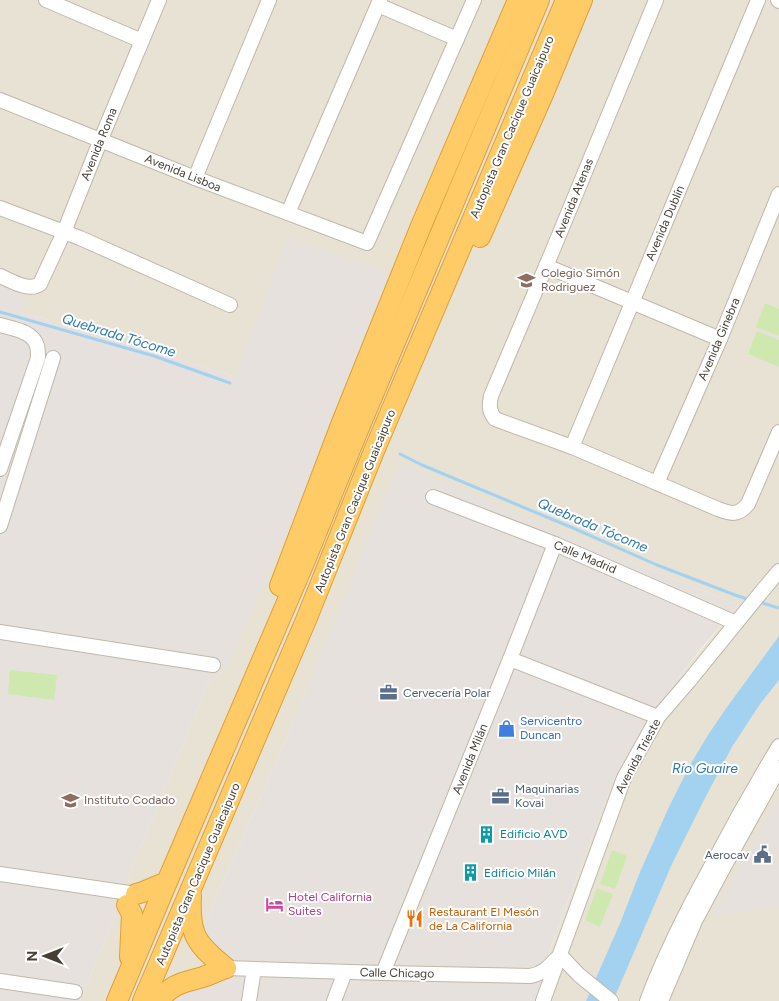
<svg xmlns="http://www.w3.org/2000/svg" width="779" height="1001" viewBox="0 0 779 1001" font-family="Figtree,sans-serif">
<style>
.residential{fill:#e8e2d5}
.industrial{fill:#e6e1dc}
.green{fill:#cfe8b0}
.water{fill:#a3d2f1}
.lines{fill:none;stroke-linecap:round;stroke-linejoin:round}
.stream{stroke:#a3d2f1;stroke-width:3}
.minor-casing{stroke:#bfb8aa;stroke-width:16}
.highway-casing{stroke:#df9f36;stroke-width:22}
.minor{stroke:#fff;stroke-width:14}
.highway{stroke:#ffcb67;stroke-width:20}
.labels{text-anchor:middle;stroke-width:4;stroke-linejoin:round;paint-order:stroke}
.street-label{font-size:12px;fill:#474036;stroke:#fff}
.education-label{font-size:12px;fill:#785e54;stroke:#fff;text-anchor:start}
.service-label{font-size:12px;fill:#4e5e75;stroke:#fff;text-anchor:start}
.shop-label{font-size:12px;fill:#366cbe;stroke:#fff;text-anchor:start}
.culture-label{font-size:12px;fill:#0d838f;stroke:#fff;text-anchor:start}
.hotel-label{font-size:12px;fill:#b23c85;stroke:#fff;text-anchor:start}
.food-label{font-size:12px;fill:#c56008;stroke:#fff;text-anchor:start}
.water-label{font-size:14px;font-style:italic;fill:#2d78ac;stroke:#fff}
</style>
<rect width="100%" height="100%" fill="#f4f0e7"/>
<path class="residential" d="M0,0H779V1001H544L541,974L606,800L624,764L641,734L675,682L738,605L630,561L384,502L287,737L204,925L218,955L182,995L179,1001H80L114,919L125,885L209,682L227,668L240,369L236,377L22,312L0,283Z"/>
<g class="industrial">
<path d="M287,237L392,273L306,489L227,668L209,682L125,885L114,919L80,1001H0V283L26,293L22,312L236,377Z"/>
<path d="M399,463L630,561L738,605L699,651L675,682L641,734L606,800L541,973L553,978L544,1001H179L185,991L218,955L203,930L204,925L287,737Z"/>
<path d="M779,797V906L712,916L775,804Z"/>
</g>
<g class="green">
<path d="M765,303L779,309V336L756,327Z"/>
<path d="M757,331L779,340V367L748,354Z"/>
<path d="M10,670L57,675L54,700L8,694Z"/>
<path d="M612,850L627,856L615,889L600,884Z"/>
<path d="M597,888L613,894L600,927L585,920Z"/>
</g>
<path class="water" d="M779,636V680L760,704L732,747L704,800L672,864L613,1001H586L621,921L640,872L668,809L690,765L708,735L727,707Z"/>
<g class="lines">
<g class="stream">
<path d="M0,312L154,356L230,383"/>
<path d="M400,454L422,465L573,528L657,565L735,595L750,600"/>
<path d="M759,602L779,608"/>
</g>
<defs>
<g id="minor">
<path d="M46,0L142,41"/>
<path d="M656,0L552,252L491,396C489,406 489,411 495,419L572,447L718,509C731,514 738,516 748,504L779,432"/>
<path d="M778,0L779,1"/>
<path d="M378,5L457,39"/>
<path d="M0,100L195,178L367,243L474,0"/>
<path d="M195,178L269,0"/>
<path d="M0,208L80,238L230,305"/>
<path d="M288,213L380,0"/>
<path d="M546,266L720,339"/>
<path d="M0,276C12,281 29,292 40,284L64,232L101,139L159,0"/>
<path d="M0,325C13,329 33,331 37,346C38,349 38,354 38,358L0,469"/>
<path d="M572,447L758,0"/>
<path d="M657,483L720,339L779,194"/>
<path d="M433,497L555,544L736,623"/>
<path d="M0,526L53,358"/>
<path d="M0,632L213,665"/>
<path d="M510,659L658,717"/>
<path d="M0,874L136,894"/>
<path d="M560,955L579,975L611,1001"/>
<path d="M226,968L383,973L530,976C542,974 548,968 556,959"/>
<path d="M383,973L510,659L555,544"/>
<path d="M0,981L75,992"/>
<path d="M249,1001L254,969"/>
<path d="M334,1001L345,972"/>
<path d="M543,1001L624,778L658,717L689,681L763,590L779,571"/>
<path d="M647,1001C665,953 688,908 713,863C734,823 756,784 779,746"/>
<path d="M661,1001L695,921L725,865L779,768"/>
</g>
<g id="highway">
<path d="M480,237L544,92L582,0"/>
<path d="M280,586L341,425L421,226L518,0"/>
<path d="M136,894L143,892L167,882"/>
<path d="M191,896C189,935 196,944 226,968"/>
<path d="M127,905L132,914L130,957"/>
<path d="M117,1001L167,882L306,558L358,430L539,0"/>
<path d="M143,1001L306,620L374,451L566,0"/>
<path d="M158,1001C173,983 182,983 203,977C211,974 218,971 226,968"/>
</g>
</defs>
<use href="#minor" class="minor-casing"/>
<use href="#highway" class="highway-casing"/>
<use href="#minor" class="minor"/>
<use href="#highway" class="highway"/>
</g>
<defs>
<symbol id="school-bare" viewBox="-9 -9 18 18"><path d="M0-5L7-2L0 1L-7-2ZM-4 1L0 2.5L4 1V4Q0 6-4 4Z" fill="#8d6e63" stroke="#fff" stroke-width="2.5" paint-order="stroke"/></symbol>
<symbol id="office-bare" viewBox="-9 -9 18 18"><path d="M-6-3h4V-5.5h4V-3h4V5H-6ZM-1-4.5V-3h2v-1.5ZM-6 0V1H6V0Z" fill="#5c6f8a" stroke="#fff" stroke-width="2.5" paint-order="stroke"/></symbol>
<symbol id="shop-bare" viewBox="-9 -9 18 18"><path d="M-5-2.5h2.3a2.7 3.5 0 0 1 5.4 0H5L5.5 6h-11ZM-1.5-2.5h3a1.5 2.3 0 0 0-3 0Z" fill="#3f7fe0" stroke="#fff" stroke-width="2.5" paint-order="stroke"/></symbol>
<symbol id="university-bare" viewBox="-9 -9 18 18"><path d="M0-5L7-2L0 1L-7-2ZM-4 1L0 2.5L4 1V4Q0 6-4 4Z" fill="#8d6e63" stroke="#fff" stroke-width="2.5" paint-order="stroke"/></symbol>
<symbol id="building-bare" viewBox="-9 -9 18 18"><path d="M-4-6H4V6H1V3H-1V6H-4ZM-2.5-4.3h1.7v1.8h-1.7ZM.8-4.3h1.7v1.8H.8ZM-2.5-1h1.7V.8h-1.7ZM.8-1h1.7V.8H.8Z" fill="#0f9aa8" stroke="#fff" stroke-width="2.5" paint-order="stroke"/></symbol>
<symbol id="civic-bare" viewBox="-9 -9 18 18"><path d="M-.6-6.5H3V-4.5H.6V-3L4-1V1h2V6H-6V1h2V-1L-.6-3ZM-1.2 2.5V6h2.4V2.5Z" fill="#5c6f8a" stroke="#fff" stroke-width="2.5" paint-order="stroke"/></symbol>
<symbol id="hotel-bare" viewBox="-9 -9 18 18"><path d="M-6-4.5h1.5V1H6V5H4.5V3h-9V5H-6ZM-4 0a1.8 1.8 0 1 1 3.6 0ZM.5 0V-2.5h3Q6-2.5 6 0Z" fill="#d1479c" stroke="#fff" stroke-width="2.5" paint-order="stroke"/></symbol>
<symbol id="restaurant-bare" viewBox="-9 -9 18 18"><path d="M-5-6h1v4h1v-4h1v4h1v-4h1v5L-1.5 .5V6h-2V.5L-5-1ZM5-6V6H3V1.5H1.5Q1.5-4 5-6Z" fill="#e8710a" stroke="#fff" stroke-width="2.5" paint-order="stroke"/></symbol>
</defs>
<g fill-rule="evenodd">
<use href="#school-bare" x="514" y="268" width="25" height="25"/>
<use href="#office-bare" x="376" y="680" width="25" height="25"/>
<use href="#shop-bare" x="494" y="716" width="25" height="25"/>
<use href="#office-bare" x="488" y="784" width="25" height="25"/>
<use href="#university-bare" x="58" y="788" width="25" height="25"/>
<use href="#building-bare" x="474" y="822" width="25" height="25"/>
<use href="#civic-bare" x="750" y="842" width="25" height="25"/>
<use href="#building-bare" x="458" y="860" width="25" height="25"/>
<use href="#hotel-bare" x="262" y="892" width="25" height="25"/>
<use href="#restaurant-bare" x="402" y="906" width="25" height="25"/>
</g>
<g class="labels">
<g class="street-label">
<text transform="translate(512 127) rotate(-67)" y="4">Autopista Gran Cacique Guaicaipuro</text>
<text transform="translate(99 144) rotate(-68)" y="4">Avenida Roma</text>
<text transform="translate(183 173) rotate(22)" y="4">Avenida Lisboa</text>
<text transform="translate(574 198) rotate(-68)" y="4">Avenida Atenas</text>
<text transform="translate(665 223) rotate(-67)" y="4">Avenida Dublín</text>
<text transform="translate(719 339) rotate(-67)" y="4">Avenida Ginebra</text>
<text transform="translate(355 501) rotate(-68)" y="4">Autopista Gran Cacique Guaicaipuro</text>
<text transform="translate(585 557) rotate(23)" y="4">Calle Madrid</text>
<text transform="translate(638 756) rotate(-62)" y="4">Avenida Trieste</text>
<text transform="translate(470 759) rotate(-68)" y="4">Avenida Milán</text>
<text transform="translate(198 874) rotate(-67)" y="4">Autopista Gran Cacique Guaicaipuro</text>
<text transform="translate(397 973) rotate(1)" y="4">Calle Chicago</text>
</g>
<g class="education-label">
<text x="541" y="277">Colegio Simón<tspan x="541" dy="14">Rodriguez</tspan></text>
<text x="84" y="804">Instituto Codado</text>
</g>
<g class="service-label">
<text x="403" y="697">Cervecería Polar</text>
<text x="515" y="793">Maquinarias<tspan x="515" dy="14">Kovai</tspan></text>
<text x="749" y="859" text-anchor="end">Aerocav</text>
</g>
<g class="shop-label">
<text x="520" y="725">Servicentro<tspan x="520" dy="14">Duncan</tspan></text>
</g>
<g class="culture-label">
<text x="500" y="838">Edificio AVD</text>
<text x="484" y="877">Edificio Milán</text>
</g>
<g class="hotel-label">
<text x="288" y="901">Hotel California<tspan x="288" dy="14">Suites</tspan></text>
</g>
<g class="food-label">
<text x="429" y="916">Restaurant El Mesón<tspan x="429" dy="14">de La California</tspan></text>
</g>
<g class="water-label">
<text transform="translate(119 335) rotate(17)" y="5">Quebrada Tócome</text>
<text transform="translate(593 525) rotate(23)" y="5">Quebrada Tócome</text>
<text x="705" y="773">Río Guaire</text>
</g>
</g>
<g transform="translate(45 956) rotate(270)" stroke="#ffffff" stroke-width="4" paint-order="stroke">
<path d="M0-4L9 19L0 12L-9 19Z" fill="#474036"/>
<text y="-8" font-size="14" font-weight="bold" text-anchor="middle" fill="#474036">N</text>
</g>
</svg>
